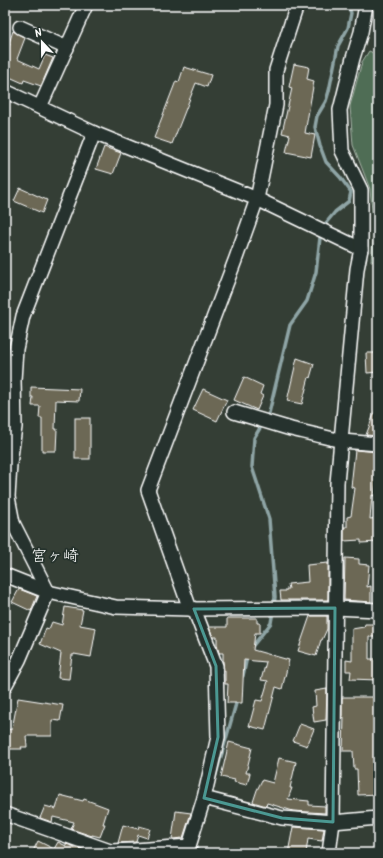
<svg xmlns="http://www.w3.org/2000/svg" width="383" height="858" viewBox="0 0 383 858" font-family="Kalam,'Klee One',sans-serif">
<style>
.green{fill:#506d55;stroke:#a8b6aa}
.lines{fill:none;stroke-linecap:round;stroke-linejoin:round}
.stream{stroke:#8fa5a6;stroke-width:3.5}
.building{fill:#6c6855;stroke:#fff}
.street-casing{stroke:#fff;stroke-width:16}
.street{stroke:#26332d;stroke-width:13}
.marked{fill:none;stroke:#4b9892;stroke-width:3;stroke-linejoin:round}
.labels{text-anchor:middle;stroke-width:3.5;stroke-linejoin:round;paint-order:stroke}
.quarter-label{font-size:16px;fill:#fff;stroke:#26332d}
</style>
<rect width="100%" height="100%" fill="#343e35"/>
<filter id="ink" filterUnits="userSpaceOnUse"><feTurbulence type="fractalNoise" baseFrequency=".025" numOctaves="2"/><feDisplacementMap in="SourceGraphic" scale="8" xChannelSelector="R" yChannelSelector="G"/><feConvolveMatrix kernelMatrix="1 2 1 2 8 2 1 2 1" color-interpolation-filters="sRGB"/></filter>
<g filter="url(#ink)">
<path class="green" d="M369,51L378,55V262L371,261L374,230L370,189L353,145L350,106L362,62Z"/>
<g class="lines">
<g class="stream">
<path d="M274,605L275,597L269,519L252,467L254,438L269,413L290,325L307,301L316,272L321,229L335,212L349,201L351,192L340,177L326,162L320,146L315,127L317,116L326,101L329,91L338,46L348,28L351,13L348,5"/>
<path d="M251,648L271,623L273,611"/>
<path d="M243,676L247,657"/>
<path d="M215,778L237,700"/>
<path d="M195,843V846L199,853"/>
</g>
</g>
<g class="building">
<path d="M13,31L25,38L17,59L39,69L45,55L53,58L41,86L24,80L23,83L5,75V55L10,44L9,43Z"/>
<path d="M294,64L309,67L307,79L314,81L305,133L315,135L311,157L286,152L290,135L282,133L292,88L289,87Z"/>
<path d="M184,67L211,75L207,87L196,83L172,144L154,138L176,81L179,82Z"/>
<path d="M104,147L121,153L113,174L96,169Z"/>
<path d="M20,188L47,200L42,213L14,201Z"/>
<path d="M366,353H378V372L367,373Z"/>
<path d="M297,358L314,364L310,378L309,377L302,404L287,401Z"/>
<path d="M244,377L263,386L260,394L263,396L257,410L234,400Z"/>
<path d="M31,387L80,389L79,401L56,400L55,429H57L56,451H42V418H39L40,406H32L33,397H31Z"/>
<path d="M203,389L227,400L217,421L193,410Z"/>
<path d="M377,406H378V436L366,435Z"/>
<rect x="75" y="418" width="15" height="41"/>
<path d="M355,450L378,452V474H377L374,496L372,495L370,519L378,518V542L361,543V540L344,541V527H347V517L351,516L355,488L351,487Z"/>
<path d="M345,558L359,559V564L369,565L367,587L371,586V602L344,600Z"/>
<path d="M328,563V600H281L280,591H286V589H289L288,584L308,582L307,565Z"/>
<path d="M19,589L37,596L31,611L12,602Z"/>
<path d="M65,607L83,610L80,625L96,628L91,657L74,654V655H72L69,679L58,678L61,653L40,644L46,628L49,629L52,622L62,625Z"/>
<path d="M310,616H327V629L322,640H321L316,656L298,651Z"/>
<path d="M227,618H257V623H260V633H255L253,650L289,660L282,689L276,687L265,730L249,726L256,700L262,701L268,681L261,680L266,662L244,660L242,703H227L228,684H225V671H224L223,662V653H219L217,645V637H213L209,627H227Z"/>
<path d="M365,624H378V637H369V659H378V680L350,679L351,671H346V660L352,661V629L364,627Z"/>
<path d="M327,689L326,720L314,722L312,707L316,706L315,691Z"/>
<path d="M342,697H378V794L358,795L357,769H354L353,751H343L344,717L342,718Z"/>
<path d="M18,698L63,705L60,721L52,720V736H26L27,747H21L22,749H5V730L12,729Z"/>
<path d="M300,724L314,729L307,746L293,741Z"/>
<path d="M229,742L252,748L246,773H250L247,785L234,782L235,780L221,777Z"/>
<path d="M279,758L296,762L290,788H292L288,799L309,801V805L325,806V813L293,811L267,803L266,806L253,802L257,790L262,780L273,783Z"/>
<path d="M60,795L83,801L84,799L108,808L103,824H105L100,837L92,835V836L71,829L74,822L53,817L52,822L40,818L45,806L56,809Z"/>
<path d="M176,811L191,813L183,838L172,839Z"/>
<path d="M123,825L138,829L139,826L150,829L147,838L138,835L136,842L118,843Z"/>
<path d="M293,827L324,829L322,841L308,839L306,853H288Z"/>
<path d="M38,841L54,849L58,842L66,846V844L87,851V853H32Z"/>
</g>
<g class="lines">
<defs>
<g id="street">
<path d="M20,27L67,48"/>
<path d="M5,91L94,133L257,199L361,249"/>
<path d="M40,107L86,5"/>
<path d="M234,412L291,429L342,441L378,444"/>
<path d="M5,575L48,592L116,607L190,609L335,608L378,610"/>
<path d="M190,609L148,490L236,258L257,199L276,105V70L297,5"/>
<path d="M194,609L216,666L218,737L204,798L282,818L333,822L378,818"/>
<path d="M5,686L19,660L48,592L13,523L8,497L10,464L15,427L14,380L16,349L23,316L94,133"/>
<path d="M5,814L110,851L135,850L189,846L204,798"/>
<path d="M329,853L333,822L337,483L357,269L361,249V190L342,151L340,110L353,58L361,32L366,5"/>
</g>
</defs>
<use href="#street" class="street-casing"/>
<use href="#street" class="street"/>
</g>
</g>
<path class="marked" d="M335,608L333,822L282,818L204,798L218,737L216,666L194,609Z"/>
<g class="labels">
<g class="quarter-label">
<text x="55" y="561">宮ヶ崎</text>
</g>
</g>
<rect width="383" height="858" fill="none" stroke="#26332d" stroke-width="20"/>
<rect x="10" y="10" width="363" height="838" fill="none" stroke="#fff" stroke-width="1.5" filter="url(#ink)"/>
<g transform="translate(42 42) rotate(338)" stroke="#26332d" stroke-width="3" paint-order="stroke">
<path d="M0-3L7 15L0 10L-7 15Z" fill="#ffffff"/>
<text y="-6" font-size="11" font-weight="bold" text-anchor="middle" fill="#ffffff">N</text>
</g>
</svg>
